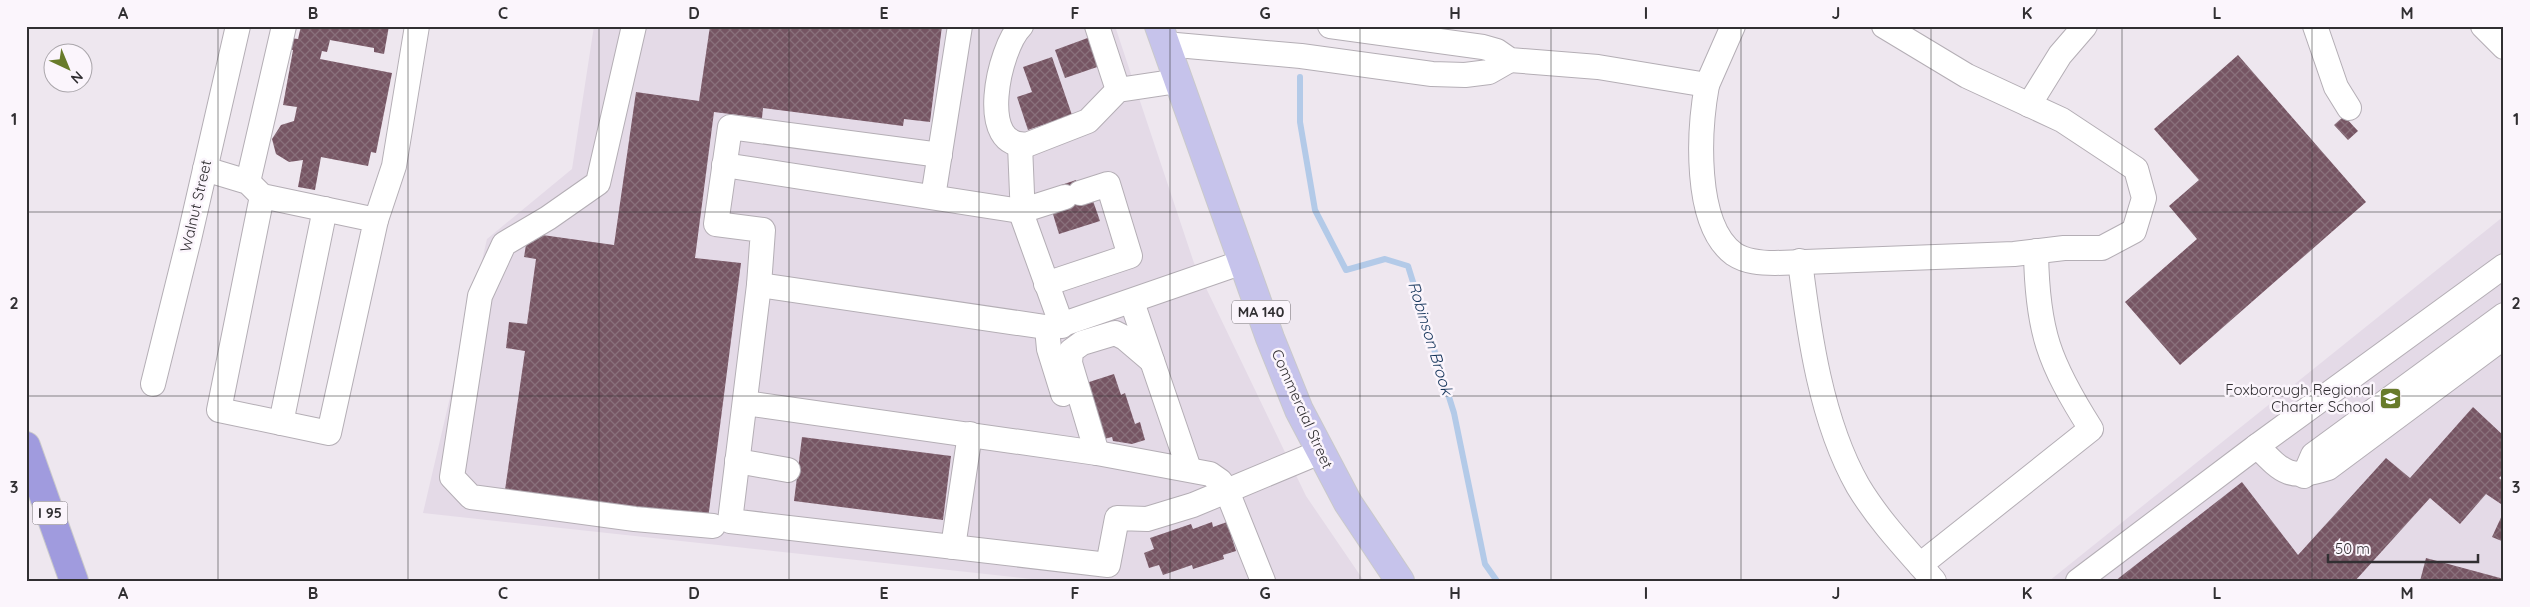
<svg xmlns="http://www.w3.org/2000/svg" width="2530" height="607" viewBox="0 0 2530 607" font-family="Quicksand,sans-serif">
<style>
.built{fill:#e4dae7}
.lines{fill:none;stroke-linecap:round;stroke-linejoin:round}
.stream{stroke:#b3cae8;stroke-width:6}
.building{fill:url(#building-cross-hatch)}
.minor-casing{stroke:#b4aeb5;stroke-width:26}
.major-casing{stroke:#c9c9ca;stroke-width:30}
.highway-casing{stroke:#c9c9ca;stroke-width:30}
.minor{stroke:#fff;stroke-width:24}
.major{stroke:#c6c3eb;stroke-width:28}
.highway{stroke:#a09bde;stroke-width:28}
.grid{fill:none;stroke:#312f32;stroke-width:1;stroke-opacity:0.55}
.labels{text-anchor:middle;stroke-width:5;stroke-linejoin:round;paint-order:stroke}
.shield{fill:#fbf5fc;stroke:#6e6a6f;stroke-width:1}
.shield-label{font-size:14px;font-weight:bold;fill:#312f32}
.street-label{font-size:15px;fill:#312f32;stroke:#fbf5fc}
.poi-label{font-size:15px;fill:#312f32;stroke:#fbf5fc;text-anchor:end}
.water-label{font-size:16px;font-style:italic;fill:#15355b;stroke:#fbf5fc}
.neatline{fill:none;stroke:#312f32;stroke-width:2}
.grid-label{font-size:16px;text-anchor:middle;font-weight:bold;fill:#312f32}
</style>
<defs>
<pattern id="building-cross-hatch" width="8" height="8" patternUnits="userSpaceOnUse" patternTransform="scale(1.25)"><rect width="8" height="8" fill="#765563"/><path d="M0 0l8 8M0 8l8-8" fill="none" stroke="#89707b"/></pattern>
</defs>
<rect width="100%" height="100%" fill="#eee7ef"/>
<g class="built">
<path d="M594,26H1115L1194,263L1306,496L1364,581H1050L423,513L487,239L572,169Z"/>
<path d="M2504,216V581H2049Z"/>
</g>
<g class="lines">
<path class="stream" d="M1300,77V122L1315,210L1346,270L1385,259L1408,266L1454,413L1485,564L1497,581"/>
</g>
<g class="building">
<path d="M301,26H389L384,54L374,52V48L330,40L327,52L322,51L320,59L392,73L376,153L371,152L368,166L321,157L315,190L298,187L303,160L289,162L276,154L272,139L281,125L294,121L297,107L283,105L293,50L288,49L290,38L298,39Z"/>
<path d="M710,26H942L930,122L904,119L903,126L763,108L762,118L714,112L695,258L741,263L708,519L505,490L525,351L506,348L509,322L527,324L536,259L524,257L528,233L614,245L636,92L699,101Z"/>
<path d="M1093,36L1103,65L1065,78L1055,50Z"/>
<path d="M2238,55L2366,202L2180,365L2125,302L2197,239L2169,206L2199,180L2154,129Z"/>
<path d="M1052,57L1072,115L1028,130L1017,97L1032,92L1023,67Z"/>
<path d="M2344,116L2358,131L2348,140L2334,125Z"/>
<path d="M1076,180L1083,201L1092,198L1100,221L1059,234L1052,211L1067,206L1061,185Z"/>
<path d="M1114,374L1121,395L1125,393L1135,424L1140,422L1145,440L1132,444L1113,441L1112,437L1104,439L1086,383Z"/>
<path d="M2473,407L2504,436V473L2499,478L2504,482V506L2486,494L2460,524L2430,498L2355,581H2115L2242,482L2298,555L2386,458L2410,478Z"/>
<path d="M802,437L951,456L943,520L794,501Z"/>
<path d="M2504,511V542L2492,537Z"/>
<path d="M1212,522L1213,527L1227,522L1236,551L1223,555L1224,559L1193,569L1192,565L1163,575L1159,565L1149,568L1144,553L1154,549L1150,538L1191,524L1193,529Z"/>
<path d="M2426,558L2504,579V581H2420Z"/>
</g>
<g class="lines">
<defs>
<g id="minor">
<path d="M634,26L598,183L548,218L504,244L480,296L452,477L471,497L635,519L713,526"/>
<path d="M1021,26C999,47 975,152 1029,144L1088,121L1118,90L1178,81"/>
<path d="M1097,26L1118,90"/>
<path d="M1330,26L1483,47L1497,51L1510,60L1598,67L1707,85L1733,26"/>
<path d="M2315,26L2336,87L2349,108"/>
<path d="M2483,26L2504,47"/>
<path d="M1165,44L1301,56L1432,74L1465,75L1489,72L1510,60"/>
<path d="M1707,85C1699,129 1693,224 1734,254C1746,262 1761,263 1775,263L2014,254L2064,248H2102L2134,231L2144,198L2136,169L2062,120L1967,76L1884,26"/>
<path d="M2029,105L2060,55L2085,26"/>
<path d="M1020,145L1023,218L1062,326"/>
<path d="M940,155L730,127L716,224L763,230L759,285L730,521L1108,565L1117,518L1147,519L1193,505L1320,452"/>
<path d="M724,165L1021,211L1065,197"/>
<path d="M205,169L248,182L262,196L376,220L329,433L219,410L262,196"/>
<path d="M248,182L284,26"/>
<path d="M933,197L960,26"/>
<path d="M376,220L394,166L417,26"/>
<path d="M1800,261C1809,334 1821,421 1858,486C1879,521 1907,550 1934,581"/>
<path d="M1046,284L1130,256L1108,184L1080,193"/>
<path d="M759,285L1052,328L1243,262"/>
<path d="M1132,302L1189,469"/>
<path d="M1047,328L1049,349L1063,394"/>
<path d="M153,384L189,239L238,26"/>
<path d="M745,403L1097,453L1210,474L1220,481L1227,491L1263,581"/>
<path d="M281,423L325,209"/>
<path d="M2257,446C2284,474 2290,480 2328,468L2504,337"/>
<path d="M1097,453L1070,363L1071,351L1082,343L1115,333L1125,338L1152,361"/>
<path d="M737,461L788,470"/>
<path d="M2304,476L2313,455L2504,315"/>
<path d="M953,547L970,434"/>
<path d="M1920,565L2091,429C2049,363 2037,331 2036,251"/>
<path d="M2078,581L2257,446L2504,266"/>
</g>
<path id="major" d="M1159,26L1270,338L1299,410L1348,503L1400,581"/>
<path id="highway" d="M26,446L74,581"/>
</defs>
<use href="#minor" class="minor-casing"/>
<use href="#major" class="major-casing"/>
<use href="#highway" class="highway-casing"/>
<use href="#minor" class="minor"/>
<use href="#major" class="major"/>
<use href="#highway" class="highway"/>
</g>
<path class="grid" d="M218,26V581M408,26V581M599,26V581M789,26V581M979,26V581M1170,26V581M1360,26V581M1551,26V581M1741,26V581M1931,26V581M2122,26V581M2312,26V581M26,212H2504M26,396H2504"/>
<defs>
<symbol id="school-square" viewBox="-11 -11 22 22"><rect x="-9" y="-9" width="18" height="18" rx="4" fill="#687b2a" stroke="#fbf5fc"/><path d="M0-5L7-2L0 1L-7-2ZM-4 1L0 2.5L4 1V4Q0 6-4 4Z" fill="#fff"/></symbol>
</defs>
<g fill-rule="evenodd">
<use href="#school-square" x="2378" y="386" width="25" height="25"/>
</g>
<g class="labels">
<g class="shield">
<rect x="1232" y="300.5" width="58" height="23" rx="4"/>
<rect x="32.5" y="501.5" width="35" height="23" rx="4"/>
</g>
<g class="shield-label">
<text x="1261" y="317">MA 140</text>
<text x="50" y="518">I 95</text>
</g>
<g class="street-label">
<text transform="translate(196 206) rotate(-77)" y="5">Walnut Street</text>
<text transform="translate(1302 409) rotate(66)" y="5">Commercial Street</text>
</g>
<g class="poi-label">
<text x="2374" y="395">Foxborough Regional<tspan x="2374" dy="17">Charter School</tspan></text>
</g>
<g class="water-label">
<text transform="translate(1431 338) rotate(73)" y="6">Robinson Brook</text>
</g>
</g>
<rect width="2530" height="607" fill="none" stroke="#fbf5fc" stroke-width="55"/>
<g transform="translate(68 68) rotate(136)"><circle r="24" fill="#fbf5fc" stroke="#aaa6ab"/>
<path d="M0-4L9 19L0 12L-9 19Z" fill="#687b2a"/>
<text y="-8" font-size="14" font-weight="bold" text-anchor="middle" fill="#312f32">N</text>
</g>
<path d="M2328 554v8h150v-8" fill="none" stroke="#312f32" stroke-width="2.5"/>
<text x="2335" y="554" font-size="15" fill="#312f32" stroke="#fbf5fc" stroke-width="4" paint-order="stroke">50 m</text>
<rect x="28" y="28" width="2474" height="552" class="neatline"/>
<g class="grid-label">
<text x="123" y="19">A</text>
<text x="313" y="19">B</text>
<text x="503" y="19">C</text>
<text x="694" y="19">D</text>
<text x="884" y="19">E</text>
<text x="1075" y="19">F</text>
<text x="1265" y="19">G</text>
<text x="1455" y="19">H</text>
<text x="1646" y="19">I</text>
<text x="1836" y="19">J</text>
<text x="2027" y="19">K</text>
<text x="2217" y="19">L</text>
<text x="2407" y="19">M</text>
<text x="14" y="125">1</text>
<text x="2516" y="125">1</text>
<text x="14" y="309">2</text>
<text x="2516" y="309">2</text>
<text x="14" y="493">3</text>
<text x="2516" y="493">3</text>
<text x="123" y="599">A</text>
<text x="313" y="599">B</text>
<text x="503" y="599">C</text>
<text x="694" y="599">D</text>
<text x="884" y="599">E</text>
<text x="1075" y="599">F</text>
<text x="1265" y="599">G</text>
<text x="1455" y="599">H</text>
<text x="1646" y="599">I</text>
<text x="1836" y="599">J</text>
<text x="2027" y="599">K</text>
<text x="2217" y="599">L</text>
<text x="2407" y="599">M</text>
</g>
</svg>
